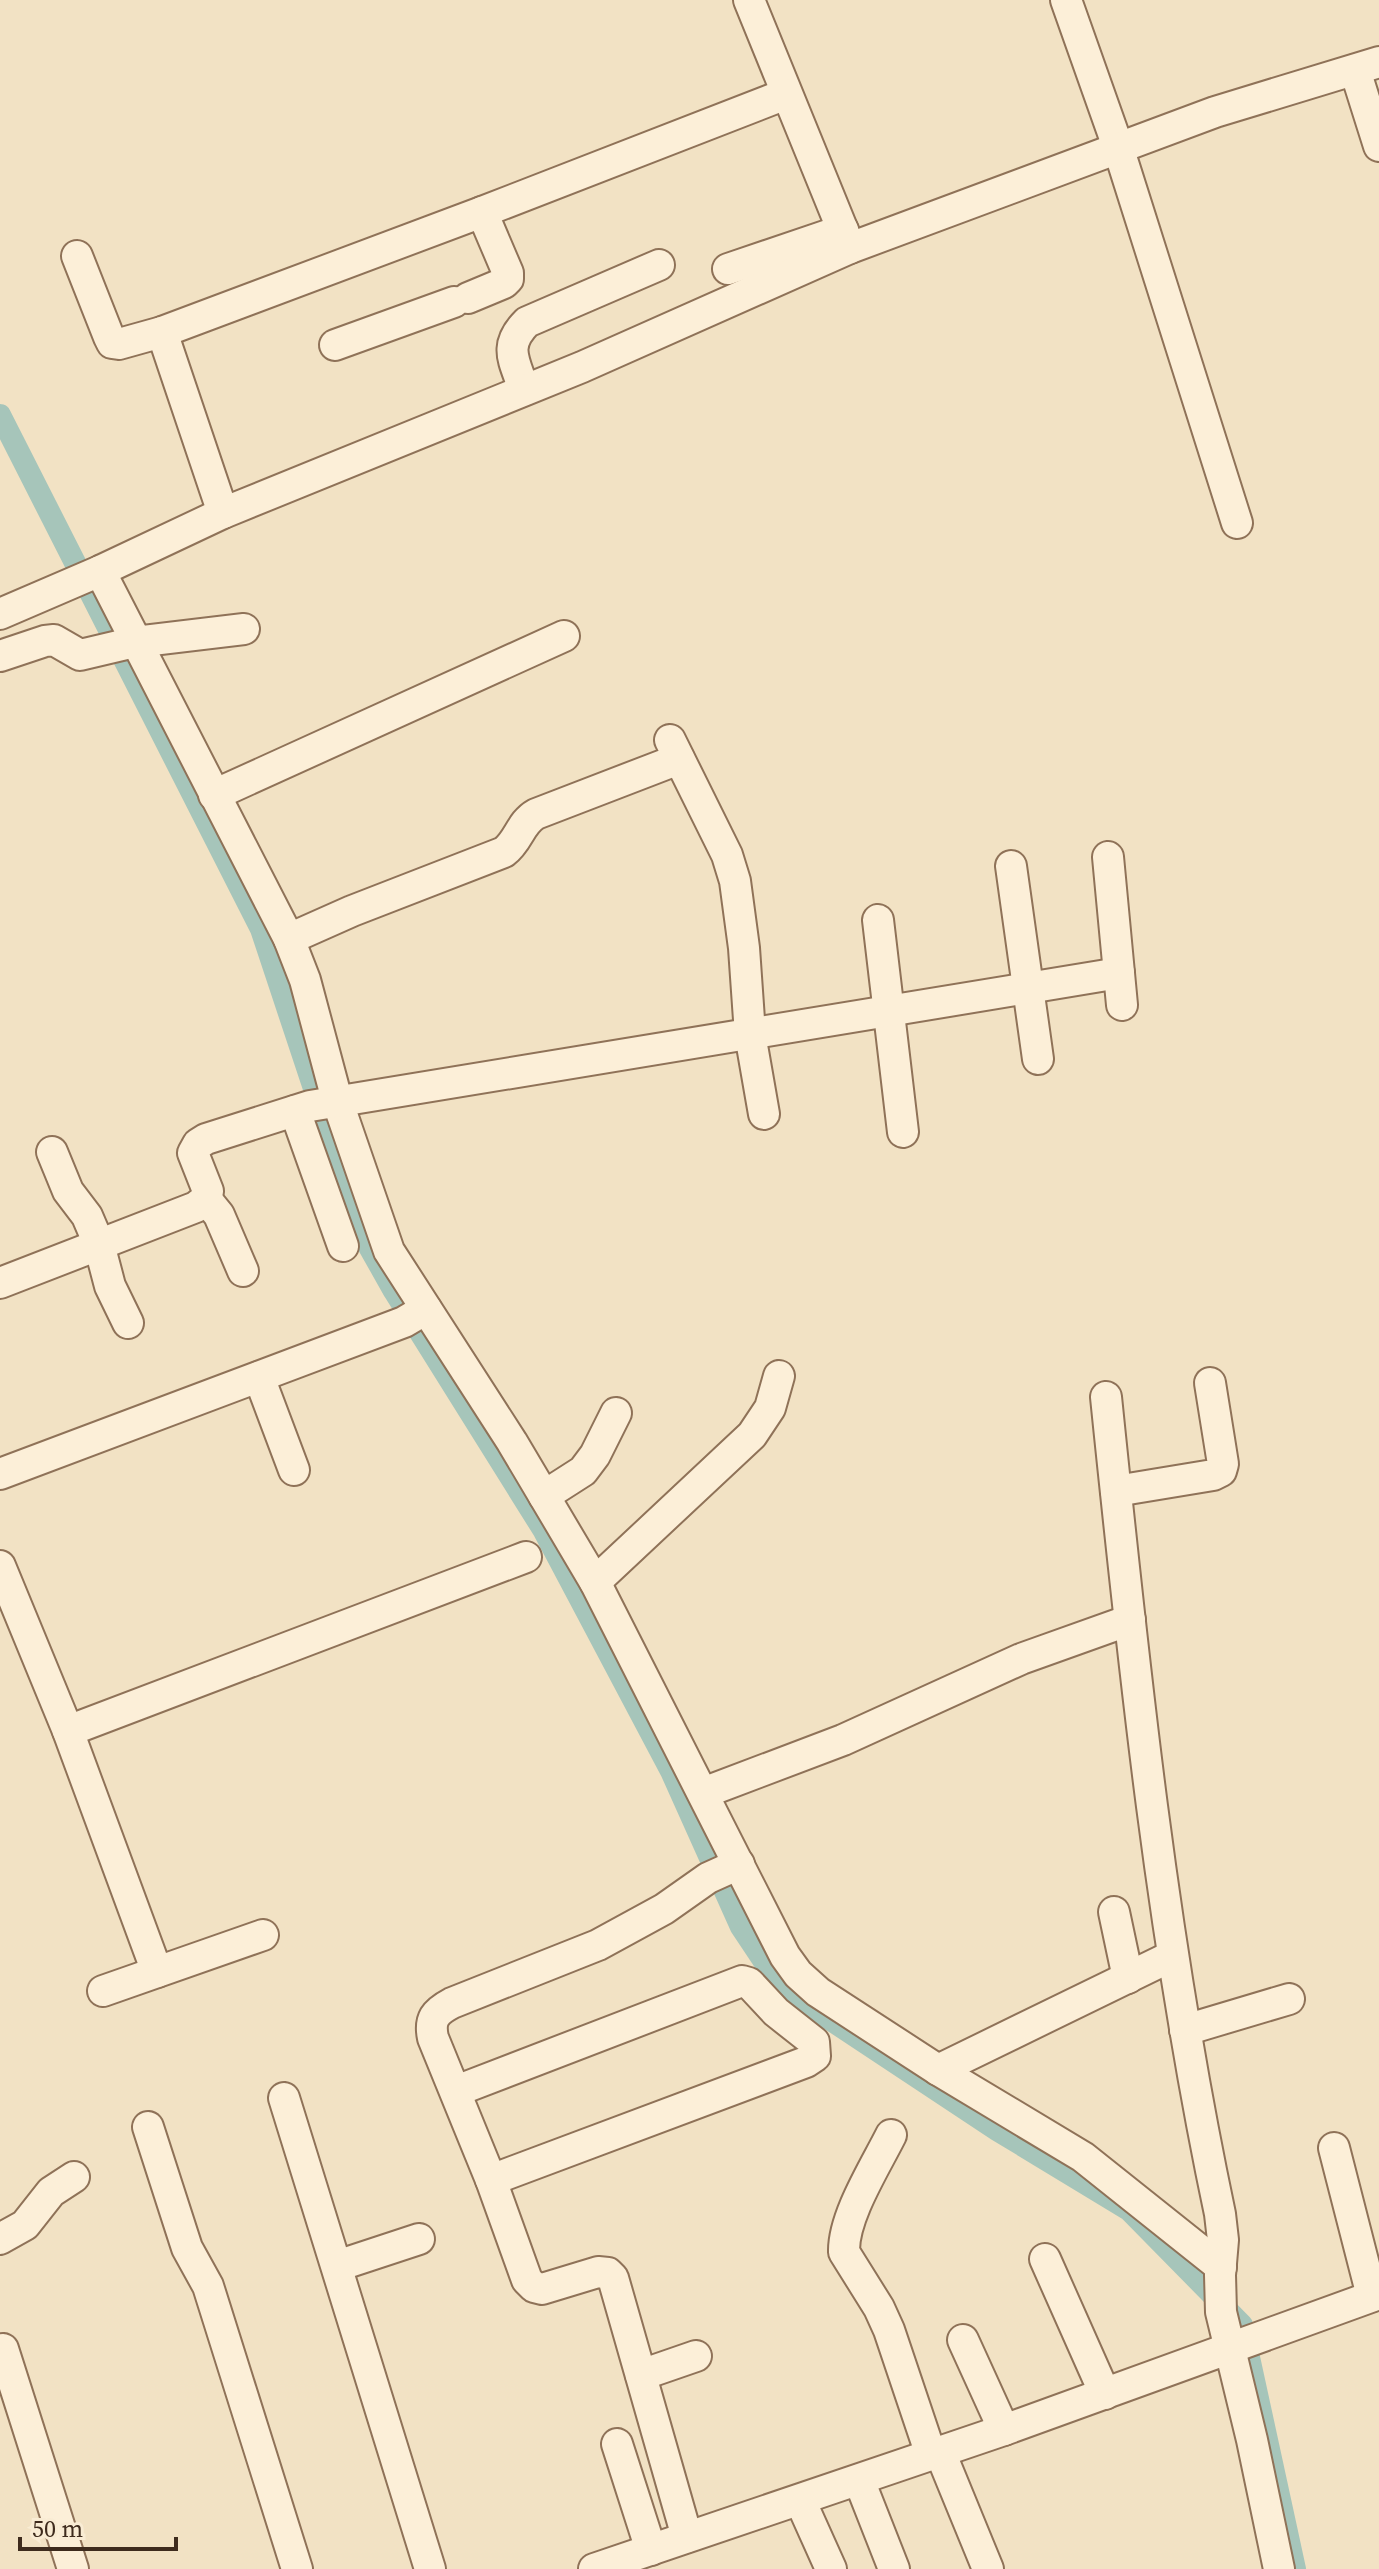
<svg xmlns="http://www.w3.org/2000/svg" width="1379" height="2569" viewBox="0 0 1379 2569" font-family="'Source Serif 4',serif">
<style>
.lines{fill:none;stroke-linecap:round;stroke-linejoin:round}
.canal{stroke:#a6c5ba;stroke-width:22}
.minor-casing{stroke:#8f7258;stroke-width:34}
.minor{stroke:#fcefd8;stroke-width:30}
</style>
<rect width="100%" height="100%" fill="#f2e2c4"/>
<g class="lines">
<path class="canal" d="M0,415L261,929L363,1236L394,1291L544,1531L671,1771L741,1927L781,1987L997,2130L1129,2210L1242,2325L1295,2569"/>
<defs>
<g id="minor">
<path d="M749,0L850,248"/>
<path d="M1066,0L1118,147L1237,523"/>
<path d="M1355,70L1379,146"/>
<path d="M77,256L109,337L112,343L119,344L162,332L482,212L786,94"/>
<path d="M728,269L843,230"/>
<path d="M468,298L504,283L508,279V273L482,212"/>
<path d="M162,332L223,513"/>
<path d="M335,345L454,302"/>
<path d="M524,390C515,361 502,347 527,322L659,265"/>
<path d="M100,571L289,939L305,980L337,1100L389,1251L512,1442L595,1582L785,1956L798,1974L818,1992L938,2070L1083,2157L1221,2267"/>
<path d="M0,614L100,571L223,513L582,367L850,248L1215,112L1379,62"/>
<path d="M0,656L45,641L54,640L80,655L135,642L244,629"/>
<path d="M670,740L727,855L735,881L744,948L750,1034L764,1114"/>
<path d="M214,795L564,636"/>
<path d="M1108,857L1122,1005"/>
<path d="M1011,866L1038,1059"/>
<path d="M878,920L903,1132"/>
<path d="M289,939L352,911L504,852C519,841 520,823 536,814L679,759"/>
<path d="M295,1111L343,1246"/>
<path d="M52,1152L68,1191L87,1216L99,1244L110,1286L128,1323"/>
<path d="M206,1199L219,1215L243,1271"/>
<path d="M0,1283L196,1207L206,1199L208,1191L193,1153L198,1144L206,1139L310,1106L1119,973"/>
<path d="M259,1377L294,1470"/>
<path d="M1106,1397C1134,1670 1163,1945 1220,2214L1223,2240L1220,2275L1221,2312L1252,2440L1279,2569"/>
<path d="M0,1474L404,1322L426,1309"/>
<path d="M1116,1491L1213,1475L1221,1471L1223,1464L1210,1383"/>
<path d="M544,1496L583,1471L595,1455L616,1413"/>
<path d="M0,1566L68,1731L157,1972"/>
<path d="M595,1582L752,1435L770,1408L779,1376"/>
<path d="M68,1731L526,1557"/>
<path d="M703,1793L843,1740L1021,1659L1130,1620"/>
<path d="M1114,1912L1128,1978"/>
<path d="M103,1991L263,1935"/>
<path d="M1185,2030L1289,1999"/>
<path d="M938,2070L1172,1956"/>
<path d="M456,2091L742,1981L749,1983L776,2012L814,2042L815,2056L806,2062L491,2180"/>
<path d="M284,2098L430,2569"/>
<path d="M148,2127L187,2248L208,2286L297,2569"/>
<path d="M891,2135C875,2167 843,2217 844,2252L879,2308L889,2330L931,2455"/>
<path d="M1334,2148L1372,2296"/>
<path d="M0,2239L25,2225L51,2192L74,2177"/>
<path d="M1045,2259L1105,2394"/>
<path d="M337,2266L419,2239"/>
<path d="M963,2340L1004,2430"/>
<path d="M3,2349L73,2569"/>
<path d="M641,2375L696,2356"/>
<path d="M617,2444L651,2550"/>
<path d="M940,2452L988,2569"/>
<path d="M859,2480L894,2569"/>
<path d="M800,2500L831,2569"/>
<path d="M687,2537L613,2278L608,2273L598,2272L542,2289L534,2287L527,2280L491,2180L433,2038C429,2019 435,2012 452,2003L598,1945L664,1909L708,1878L739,1864"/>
<path d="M594,2569L1004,2430L1379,2294"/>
</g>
</defs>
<use href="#minor" class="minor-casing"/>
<use href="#minor" class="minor"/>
</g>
<path d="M20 2537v12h156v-12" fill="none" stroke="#3e2b1d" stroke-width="4"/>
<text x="32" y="2537" font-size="24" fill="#3e2b1d" stroke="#f9ecd4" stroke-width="6" paint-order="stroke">50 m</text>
</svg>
